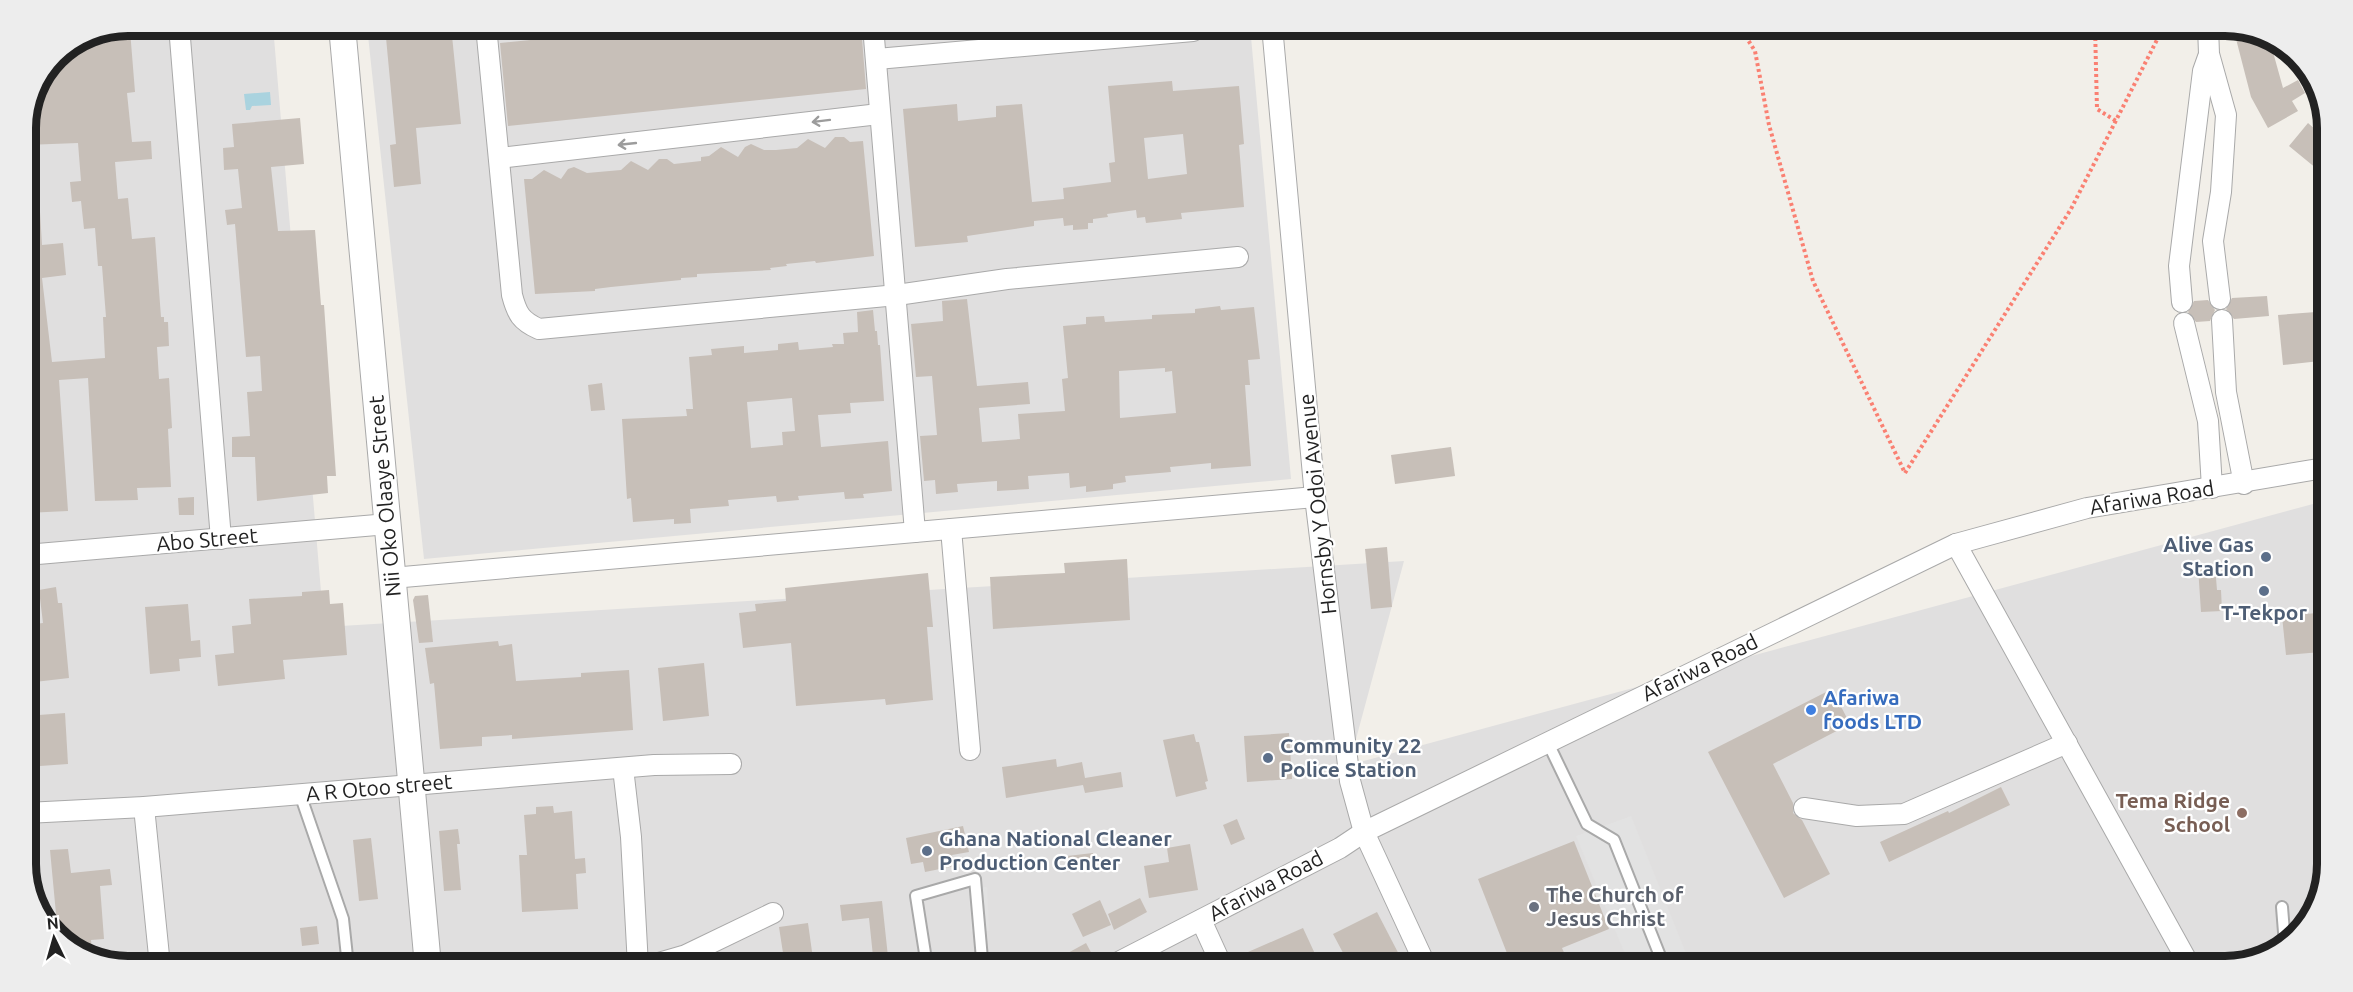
<svg xmlns="http://www.w3.org/2000/svg" width="2353" height="992" viewBox="0 0 2353 992" font-family="Ubuntu,sans-serif">
<style>
.residential{fill:#e0dfdf}
.parking{fill:#e2e2e2}
.water{fill:#aad3df}
.building{fill:#c7bfb8;fill-rule:evenodd}
.lines{fill:none;stroke-linecap:round;stroke-linejoin:round}
.service-casing{stroke:#a9a9a9;stroke-width:14}
.minor-casing{stroke:#a9a9a9;stroke-width:22}
.tertiary-casing{stroke:#a9a9a9;stroke-width:28}
.path{stroke:#fa8072;stroke-width:4;stroke-dasharray:3 3;stroke-linecap:butt}
.service{stroke:#fff;stroke-width:10}
.minor{stroke:#fff;stroke-width:20}
.tertiary{stroke:#fff;stroke-width:26}
.oneway{stroke:#9c9c9c}
.service-dot{fill:#5c6f8a;stroke:#fff;stroke-width:2}
.shop-dot{fill:#3f7fe0;stroke:#fff;stroke-width:2}
.education-dot{fill:#8d6e63;stroke:#fff;stroke-width:2}
.worship-dot{fill:#6b7280;stroke:#fff;stroke-width:2}
.labels{text-anchor:middle;stroke-width:4.5;stroke-linejoin:round;paint-order:stroke}
.street-label{font-size:21px;fill:#222;stroke:#fff}
.service-label{font-size:21px;font-weight:bold;fill:#4e5e75;stroke:#fff;text-anchor:start}
.shop-label{font-size:21px;font-weight:bold;fill:#366cbe;stroke:#fff;text-anchor:start}
.education-label{font-size:21px;font-weight:bold;fill:#785e54;stroke:#fff;text-anchor:end}
.worship-label{font-size:21px;font-weight:bold;fill:#5b616d;stroke:#fff;text-anchor:start}
.rim{fill:none;stroke:#222;stroke-width:8}
</style>
<rect width="100%" height="100%" fill="#f2efe9"/>
<g class="residential">
<path d="M128,26H273L324,627L1404,561L1349,765L2324,501L2320,903L2282,949L2225,966H128L89,959L46,926L26,871V122L56,55L89,33Z"/>
<path d="M367,26H1250L1291,479L424,559Z"/>
</g>
<g class="parking">
<path d="M1631,816L1691,966H1630L1576,836Z"/>
<path d="M987,887L989,931L971,932L969,888Z"/>
</g>
<path class="water" d="M270,92L271,105L252,106L250,110H246L244,94Z"/>
<g class="building">
<path d="M406,26H451L461,124L416,128L421,184L394,187L390,145L396,144L385,27Z"/>
<path d="M670,26H861L866,89L508,126L500,43Z"/>
<path d="M130,30L135,92L127,93L132,142L151,141L152,159L115,162L118,199L128,198L132,239L155,237L161,317H164V322H168L169,346L157,347L159,379L169,378L172,428L168,429L171,487L137,488L138,500L95,501L88,378L59,380L68,511L26,513V179H38L42,245L63,243L66,275L42,278L52,362L105,358L103,317H106L102,266H98L95,228L84,229L81,201L72,202L70,182L81,181L78,143L26,145V122L56,55L89,33Z"/>
<path d="M2252,31L2264,33L2284,50L2273,52L2283,88L2298,80L2305,93L2292,101L2298,111L2268,128L2251,97L2235,35Z"/>
<path d="M1172,81L1173,91L1239,86L1244,144L1239,145L1244,207L1181,213L1182,219L1146,223L1145,217L1137,218L1136,210L1107,214L1108,217L1093,219V223H1088V229L1073,230V225L1064,226L1063,218L1034,221V226L967,236L968,242L915,247L903,109L957,104L958,121L996,117V106L1022,104L1032,202L1064,199L1063,188L1111,182L1109,163L1115,162L1108,86ZM1183,134L1187,174L1148,179L1144,138Z"/>
<path d="M300,118L304,164L271,167L278,231L315,230L321,305H324L336,476H327L328,493L257,501L255,457H232V437L250,436L247,392L262,391L260,356L246,357L235,224L227,225L225,210L242,208L238,169L224,170L223,148L234,147L232,124Z"/>
<path d="M2327,120V157L2317,169L2289,146L2308,123L2317,131Z"/>
<path d="M835,137H844L850,142L863,141L874,256L816,263L815,261L786,264L787,266L770,268L771,270L697,274V277L681,278V280L611,287L595,289V291L535,294L524,179H532L544,170L561,179L568,169L574,167L587,173L621,170L631,161L648,170L659,159H667L674,164L701,161V157L709,156L721,147L738,157L745,147L751,144L764,150H776L797,148L808,139L825,148Z"/>
<path d="M2267,296L2269,316L2234,319L2226,309L2232,298Z"/>
<path d="M967,299L977,386L1028,382L1030,404L979,408L982,442L1020,439L1018,414L1065,411L1062,379L1068,378L1063,326L1086,324V317L1104,316L1105,322L1152,319V315L1195,313V309L1220,306L1221,310L1254,307L1260,359L1248,360L1250,385H1245L1251,466L1211,469V463L1170,467L1171,472L1125,476L1126,482L1113,484V489L1086,492V486L1070,488L1069,473L1028,476L1029,489L997,491V481L957,484L958,492L936,494L935,480L924,481L920,436L937,435L932,376L916,377L911,324L943,321L942,301ZM1165,368V372L1172,371L1176,413L1120,418L1119,371Z"/>
<path d="M2208,300L2215,310L2210,321L2196,322L2188,312L2194,301Z"/>
<path d="M873,310L875,331H877L878,345H880L884,401L850,403L851,413L818,415L821,447L888,441L892,491L863,494L864,498L845,499L844,492L798,496L799,500L777,502L776,496L728,500L729,506L690,509L691,523L674,524V519L633,522L631,498L627,499L622,419L687,416L686,409H693L689,357L712,355L711,349L744,346V353L778,350V344L798,342L799,350L833,347L832,344H844L843,333L858,332L857,312ZM792,398L795,431L782,432L783,445L751,448L747,402Z"/>
<path d="M2316,312L2320,361L2283,365L2278,315Z"/>
<path d="M602,383L605,410L591,411L588,385Z"/>
<path d="M1451,447L1455,476L1395,484L1391,455Z"/>
<path d="M194,497V515H179L178,498Z"/>
<path d="M1387,547L1392,607L1371,609L1365,549Z"/>
<path d="M1127,559L1130,620L993,629L990,577L1065,573L1064,563Z"/>
<path d="M2215,566L2217,590H2221L2222,611L2201,612L2198,567Z"/>
<path d="M928,573L933,627H927L933,700L886,705L885,699L796,706L791,643L743,648L739,613L756,611L755,604L786,601L785,588Z"/>
<path d="M56,587L58,603H62L69,678L26,683V625L43,623L39,590Z"/>
<path d="M329,590L330,604L343,603L347,655L283,660L285,679L218,686L215,655L234,653L232,626L251,624L249,599L302,596V592Z"/>
<path d="M428,595L433,642L419,643L413,600L415,596Z"/>
<path d="M188,604L191,641L200,640L201,657L179,659L180,671L150,674L145,607Z"/>
<path d="M2317,613L2321,652L2286,655L2282,616Z"/>
<path d="M498,641L499,646L512,644L516,681L581,677V673L629,670L633,730L512,739V735L482,737V746L440,749L434,683L430,684L425,648Z"/>
<path d="M704,663L709,716L663,721L658,668Z"/>
<path d="M1832,689L1850,724L1773,764L1793,803V813L1802,820L1830,874L1784,898L1708,752Z"/>
<path d="M65,713L68,764L26,767V716Z"/>
<path d="M1289,733L1292,779L1247,782L1244,736Z"/>
<path d="M1194,734L1196,742H1199L1208,781L1205,782L1207,789L1176,797L1163,740Z"/>
<path d="M1056,759L1057,767L1082,762L1085,778L1121,772L1123,787L1085,793L1083,785L1006,798L1002,767Z"/>
<path d="M2001,787L2010,805L1889,862L1880,842L1948,811L1949,813Z"/>
<path d="M553,806L554,813L572,811L575,859L585,858L586,873L576,874L578,909L522,912L519,855H527L524,815L536,814V807Z"/>
<path d="M1237,819L1245,839L1231,845L1223,825Z"/>
<path d="M963,826L969,852L952,855L955,866L925,872L923,862L911,864L906,838Z"/>
<path d="M458,829L460,844H457L461,890L444,891L439,831Z"/>
<path d="M371,838L378,899L359,901L353,840Z"/>
<path d="M1574,841L1609,929L1562,948L1570,966H1512L1478,879Z"/>
<path d="M1190,844L1198,890L1149,898L1144,866L1169,862L1167,848Z"/>
<path d="M68,849L71,873L110,869L112,885L100,886L104,939L91,940L93,960L58,935L50,850Z"/>
<path d="M1093,853L1095,869L1069,872L1067,856Z"/>
<path d="M1140,898L1147,912L1114,930L1108,914Z"/>
<path d="M1100,900L1111,925L1083,937L1072,914Z"/>
<path d="M882,901L889,966H874L869,918L842,921L840,905Z"/>
<path d="M1377,912L1405,966H1350L1333,934Z"/>
<path d="M808,923L814,966H785L779,927Z"/>
<path d="M317,926L319,944L302,946L300,928Z"/>
<path d="M1303,928L1316,956L1308,959L1311,966H1234L1232,959Z"/>
<path d="M1086,943L1094,958L1079,966H1073L1066,954Z"/>
</g>
<g class="lines">
<defs>
<g id="service">
<path d="M1548,743L1587,824L1614,840L1664,966"/>
<path d="M300,794L343,919L348,966"/>
<path d="M2282,907L2285,945"/>
<path d="M927,966L916,896L975,879L982,959L964,966"/>
</g>
<g id="minor">
<path d="M179,26L221,539"/>
<path d="M486,26L512,295C517,314 521,321 539,329L897,295L1007,279L1238,257"/>
<path d="M873,26L915,532"/>
<path d="M1272,26L1315,497L1350,781L1364,832L1426,966"/>
<path d="M2208,26L2209,54L2226,115L2221,192L2213,241L2220,299"/>
<path d="M877,59L1193,31"/>
<path d="M499,158L879,114"/>
<path d="M2182,302L2179,266L2203,71L2208,57"/>
<path d="M2222,320L2226,392L2244,484"/>
<path d="M2184,323L2208,421L2212,488"/>
<path d="M951,529L970,750"/>
<path d="M1956,544L2190,966"/>
<path d="M26,555L388,524"/>
<path d="M392,578L1315,497"/>
<path d="M623,768L631,837L638,966"/>
<path d="M144,807L160,966"/>
<path d="M1804,808L1857,816L1904,814L2067,743"/>
<path d="M26,813L144,807L654,765L731,764"/>
<path d="M1201,920L1222,966"/>
<path d="M648,966L686,955L773,913"/>
<path d="M1111,966L1340,848L1364,832L1956,544L2087,508L2324,468"/>
</g>
<path id="tertiary" d="M342,26L428,966"/>
</defs>
<use href="#service" class="service-casing"/>
<use href="#minor" class="minor-casing"/>
<use href="#tertiary" class="tertiary-casing"/>
<g class="path">
<path d="M1739,26L1755,51L1769,125L1813,281L1905,473"/>
<path d="M2095,26L2097,109L2116,121"/>
<path d="M1905,473L2071,209L2164,26"/>
</g>
<use href="#service" class="service"/>
<use href="#minor" class="minor"/>
<use href="#tertiary" class="tertiary"/>
</g>
<defs><path id="oneway-shaft" d="M-6 0H5M1.5-3L5.5 0L1.5 3" fill="none" stroke-width="1.6" stroke-linecap="round" stroke-linejoin="round" transform="scale(1.5)"/></defs>
<g class="oneway">
<use href="#oneway-shaft" transform="translate(821 121) rotate(173)"/>
<use href="#oneway-shaft" transform="translate(627 144) rotate(174)"/>
</g>
<g class="service-dot">
<circle cx="2266" cy="557" r="6"/>
<circle cx="2264" cy="591" r="6"/>
<circle cx="1268" cy="758" r="6"/>
<circle cx="927" cy="851" r="6"/>
</g>
<circle class="shop-dot" cx="1811" cy="710" r="6"/>
<circle class="education-dot" cx="2242" cy="813" r="6"/>
<circle class="worship-dot" cx="1534" cy="907" r="6"/>
<g class="labels">
<g class="street-label">
<text transform="translate(385 496) rotate(-95)" y="7">Nii Oko Olaaye Street</text>
<text transform="translate(2152 498) rotate(-9)" y="7">Afariwa Road</text>
<text transform="translate(1318 504) rotate(-96)" y="7">Hornsby Y Odoi Avenue</text>
<text transform="translate(207 540) rotate(-5)" y="7">Abo Street</text>
<text transform="translate(1700 668) rotate(-26)" y="7">Afariwa Road</text>
<text transform="translate(379 788) rotate(-5)" y="7">A R Otoo street</text>
<text transform="translate(1266 886) rotate(-28)" y="7">Afariwa Road</text>
</g>
<g class="service-label">
<text x="2254" y="552" text-anchor="end">Alive Gas<tspan x="2254" dy="24">Station</tspan></text>
<text x="2264" y="620" text-anchor="middle">T-Tekpor</text>
<text x="1280" y="753">Community 22<tspan x="1280" dy="24">Police Station</tspan></text>
<text x="939" y="846">Ghana National Cleaner<tspan x="939" dy="24">Production Center</tspan></text>
</g>
<g class="shop-label">
<text x="1823" y="705">Afariwa<tspan x="1823" dy="24">foods LTD</tspan></text>
</g>
<g class="education-label">
<text x="2230" y="808">Tema Ridge<tspan x="2230" dy="24">School</tspan></text>
</g>
<g class="worship-label">
<text x="1546" y="902">The Church of<tspan x="1546" dy="24">Jesus Christ</tspan></text>
</g>
</g>
<path d="M0 0H2353V992H0ZM128 36H2225A92 92 0 0 1 2317 128V864A92 92 0 0 1 2225 956H128A92 92 0 0 1 36 864V128A92 92 0 0 1 128 36Z" fill="#ededed" fill-rule="evenodd"/>
<path class="rim" d="M128 36H2225A92 92 0 0 1 2317 128V864A92 92 0 0 1 2225 956H128A92 92 0 0 1 36 864V128A92 92 0 0 1 128 36Z"/>
<g transform="translate(54 938) rotate(355)" stroke="#ffffff" stroke-width="4.5" paint-order="stroke">
<path d="M0-4.5L10 22L0 15L-10 22Z" fill="#222222"/>
<text y="-9" font-size="16" font-weight="bold" text-anchor="middle" fill="#222222">N</text>
</g>
</svg>
